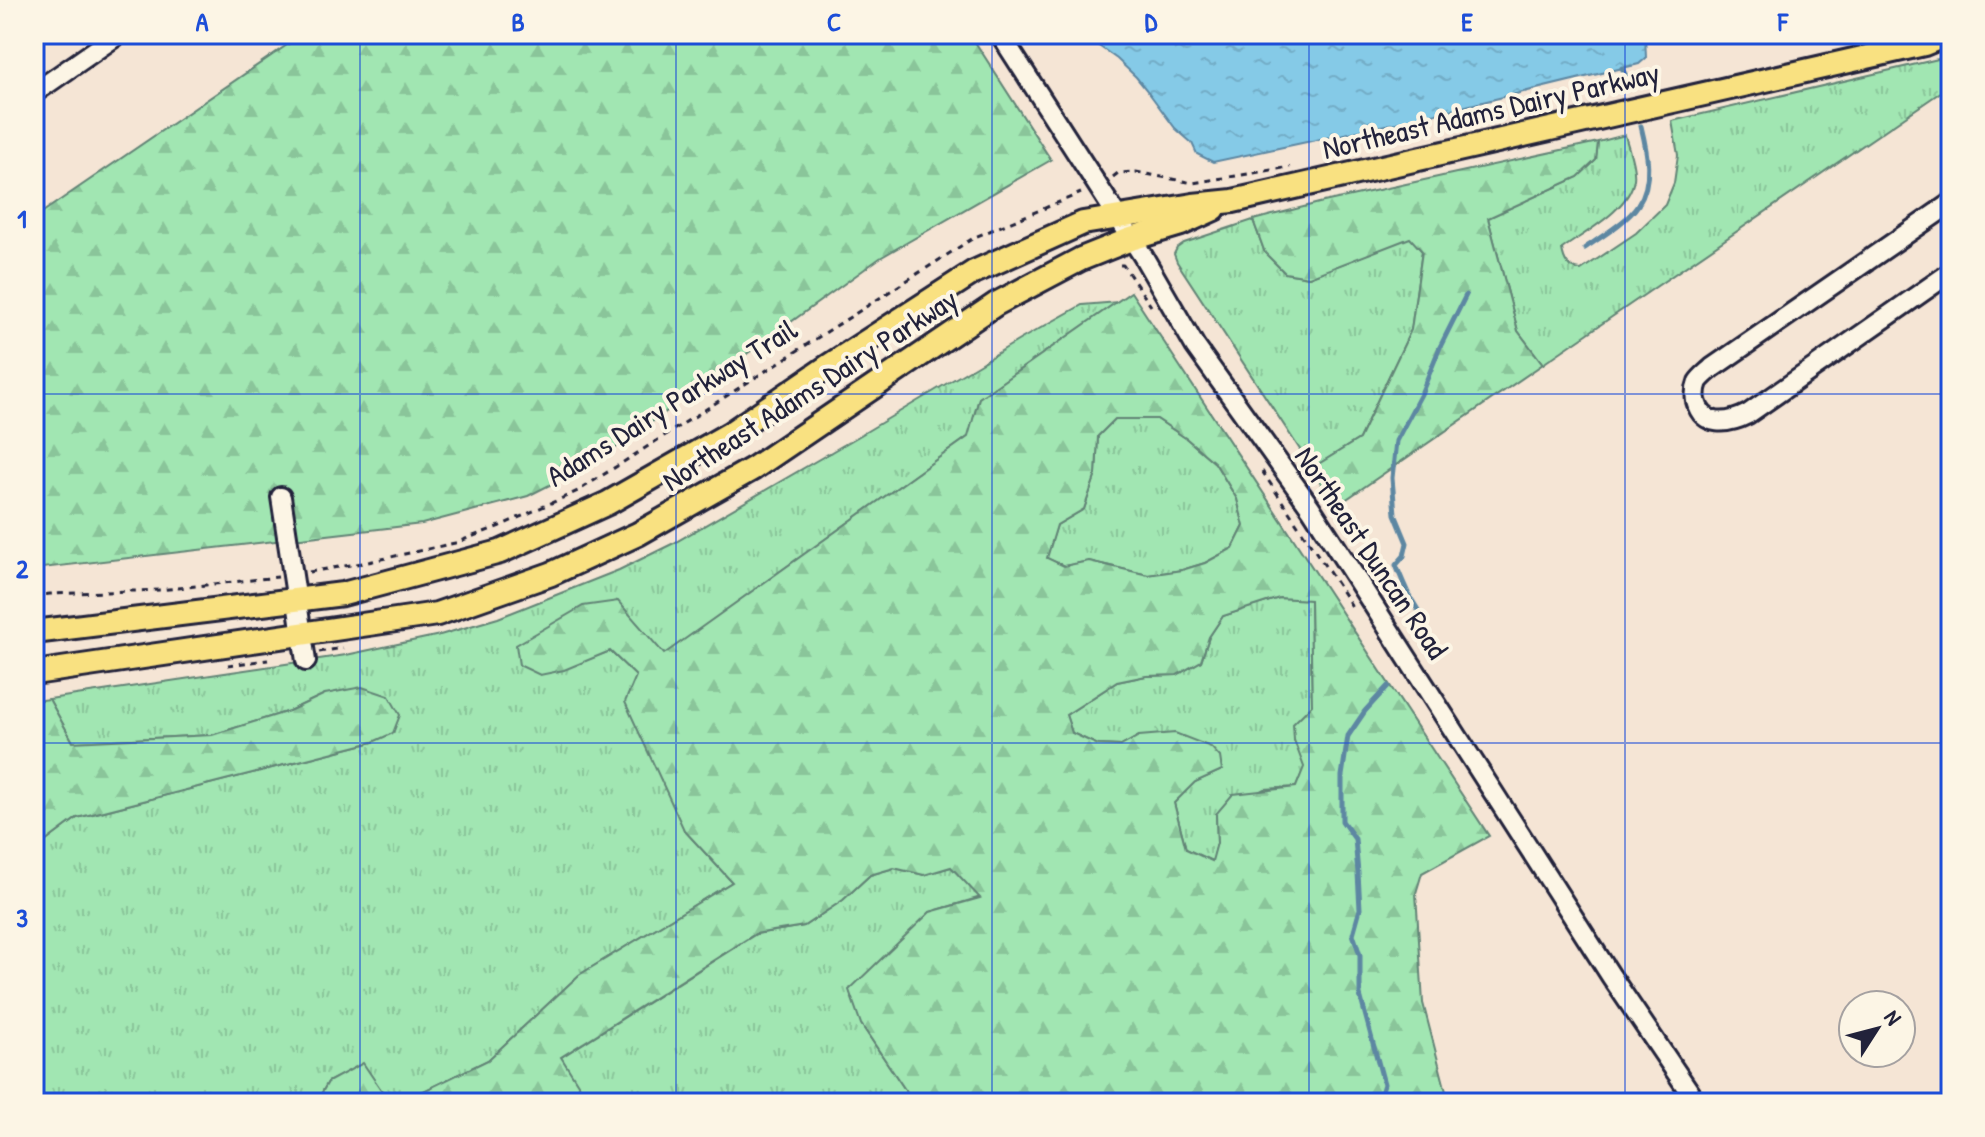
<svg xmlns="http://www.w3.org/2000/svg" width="1985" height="1137" viewBox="0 0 1985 1137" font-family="'Patrick Hand',sans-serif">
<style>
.grass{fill:url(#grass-tufts);stroke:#628476;stroke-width:2}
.forest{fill:url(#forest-firs);stroke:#628476;stroke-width:2;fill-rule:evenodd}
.water{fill:url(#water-ripples);stroke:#5d87a2;stroke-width:2}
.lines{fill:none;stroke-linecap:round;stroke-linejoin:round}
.stream{stroke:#5d87a2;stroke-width:5}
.minor-casing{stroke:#22223b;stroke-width:24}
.major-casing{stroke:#22223b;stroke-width:28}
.path{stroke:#22223b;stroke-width:3;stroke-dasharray:6 6;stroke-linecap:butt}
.minor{stroke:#fcf5e5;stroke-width:18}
.major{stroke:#f9e181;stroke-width:22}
.grid{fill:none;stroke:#1d4ed8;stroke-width:2;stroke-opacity:0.55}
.labels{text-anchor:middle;stroke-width:8;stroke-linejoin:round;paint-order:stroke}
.street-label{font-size:30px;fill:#22223b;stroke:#fcf5e5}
.neatline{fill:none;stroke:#1d4ed8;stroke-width:3}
.grid-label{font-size:26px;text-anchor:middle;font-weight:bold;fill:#1d4ed8}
</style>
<defs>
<pattern id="grass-tufts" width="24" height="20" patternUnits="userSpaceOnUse" patternTransform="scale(2)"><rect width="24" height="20" fill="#a1e6b2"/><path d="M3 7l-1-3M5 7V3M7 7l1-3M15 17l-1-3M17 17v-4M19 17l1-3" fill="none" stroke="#8ac59a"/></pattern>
<pattern id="forest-firs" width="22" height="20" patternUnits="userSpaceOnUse" patternTransform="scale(2)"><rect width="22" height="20" fill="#a1e6b2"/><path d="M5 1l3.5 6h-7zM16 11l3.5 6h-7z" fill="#8ac59a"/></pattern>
<pattern id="water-ripples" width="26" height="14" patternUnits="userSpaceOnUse" patternTransform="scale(2)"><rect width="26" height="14" fill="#85cae7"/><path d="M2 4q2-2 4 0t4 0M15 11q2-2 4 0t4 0" fill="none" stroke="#73adc7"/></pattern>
</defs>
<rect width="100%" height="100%" fill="#f5e5d5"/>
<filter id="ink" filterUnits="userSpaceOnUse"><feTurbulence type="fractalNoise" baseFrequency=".0125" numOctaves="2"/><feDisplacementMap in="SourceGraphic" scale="16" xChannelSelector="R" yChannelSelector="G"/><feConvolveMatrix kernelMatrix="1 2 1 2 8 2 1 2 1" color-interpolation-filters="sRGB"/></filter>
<g filter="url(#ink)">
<g class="grass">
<path d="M1951,56V85L1543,364L1518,331L1488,218L1578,177L1596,160L1598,142L1625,135C1628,148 1636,166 1634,179C1630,209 1585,232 1562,249C1564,262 1568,268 1581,270L1636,233L1665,205L1674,183L1678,155L1672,121Z"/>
<path d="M1253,220L1265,253L1285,273L1309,277L1410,237L1422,251L1411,330L1359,439L1312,468L1177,262L1174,254L1177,248L1184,243Z"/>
<path d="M1118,302L979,398L969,436L664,655L617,601L592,658L610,651L636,676L684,830L732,882L579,975L488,1060L399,1103H390L363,1064L328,1082L316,1103H34V850L77,818L373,742L325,694L289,711L212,735L73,742L49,699L346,655L440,635L498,618L619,570L674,543L859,436L1021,339L1082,305Z"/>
<path d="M1115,419H1157L1187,439L1215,463L1237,499L1244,526L1233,548L1205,563L1182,570L1148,575L1089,561L1064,566L1046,558L1057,525L1084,509L1096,474L1098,436Z"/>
<path d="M1279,598L1310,599L1312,705L1294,740L1305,766L1296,787L1264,789L1216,814L1217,843L1213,862L1186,849L1174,803L1195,782L1222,770L1139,736L1121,746L1098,745L1072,733L1066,715L1117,682L1146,676L1177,675L1201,661L1209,637L1223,616Z"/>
<path d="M951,867L981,897L930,912L861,1024L914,1103H590L560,1058L756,934L804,926L843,900L870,875L894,868L924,875Z"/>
</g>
<g class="forest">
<path d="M303,34H970L1051,160L880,258L599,460L528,496L422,524L34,569V218Z"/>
<path d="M1598,142L1596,160L1578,177L1488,218L1518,331L1543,364L1335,507L1312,468L1359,439L1411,330L1422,251L1410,238L1309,277L1285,273L1265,253L1253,220L1319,203Z"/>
<path d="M1131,292L1489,836L1422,873L1416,893L1423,1003L1449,1103H914L861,1024L849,990L930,912L980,898L951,867L924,875L894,868L870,875L843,900L804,926L755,934L561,1057L590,1103H399L488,1060L579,975L732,882L684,830L625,702L636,676L610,651L564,670L540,675L519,665L516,645L583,606L618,601L664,654L968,437L979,398ZM1115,419H1157L1187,439L1215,463L1237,499L1244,526L1233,548L1205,563L1182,570L1148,575L1089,561L1064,566L1047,558L1057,525L1084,509L1096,474L1098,436ZM1279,598L1310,600L1312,705L1293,724L1294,740L1304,767L1296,787L1233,794L1216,814L1217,843L1212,861L1186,849L1174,803L1195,782L1222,770L1220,757L1211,747L1175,733L1139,736L1121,746L1098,745L1072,733L1066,715L1117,682L1146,676L1177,675L1201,661L1209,637L1223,616Z"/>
<path d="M362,687L389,696L400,715L393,733L373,742L77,818L34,850V701L49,699L73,742L212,735L289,711L325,694Z"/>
<path d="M363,1063L390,1103H316L328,1082Z"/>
</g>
<path class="water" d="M1082,34H1645L1646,58L1639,64L1396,123L1213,162L1197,154L1192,143L1175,128L1149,93L1136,77L1117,59Z"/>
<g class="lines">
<g class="stream">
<path d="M1622,68L1628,80"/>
<path d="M1585,248C1601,237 1628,221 1638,205C1654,181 1647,151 1641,126"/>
<path d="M1428,642C1428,621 1419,613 1409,595C1404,585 1400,575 1396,565L1404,556L1407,543L1395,514L1392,478L1396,441L1421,394L1440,347L1466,295"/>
<path d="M1378,1103L1384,1084L1360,995V955L1353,934L1360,909L1358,873L1355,839L1342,821V776L1348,736L1365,711L1388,686"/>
</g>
<defs>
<g id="minor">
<path d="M1000,34L1143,256L1195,346L1311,508L1611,976L1697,1103"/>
<path d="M34,93L119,34"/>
<path d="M1951,203L1712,368C1708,372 1701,377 1698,382C1696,387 1695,395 1696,401C1703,428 1728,424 1748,414L1951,272"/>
<path d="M281,497L306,661"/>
</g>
<g id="major">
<path d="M34,632L343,594L500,552L608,503L729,434L827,367L974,272L1083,223L1193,205L1233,201L1924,44L1948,34"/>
<path d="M34,673L437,614L551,574L638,534L754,468L996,304L1081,259L1131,239L1181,224L1214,209"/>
</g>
</defs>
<use href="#minor" class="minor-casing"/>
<use href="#major" class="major-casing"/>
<g class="path">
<path d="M1113,177L1118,173L1136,172L1193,183L1290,167"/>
<path d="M1120,265H1123L1151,306"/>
<path d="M1262,471L1353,608"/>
<path d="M309,572L368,562L455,543L500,526L578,491L975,237L1081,193"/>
<path d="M34,596L50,594L160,590L278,577"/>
<path d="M319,652L343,648"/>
<path d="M228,665L268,660"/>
</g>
<use href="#minor" class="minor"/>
<use href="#major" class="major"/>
</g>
</g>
<path class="grid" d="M360,34V1103M676,34V1103M992,34V1103M1309,34V1103M1625,34V1103M34,394H1951M34,743H1951"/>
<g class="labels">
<g class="street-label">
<text transform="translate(1491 111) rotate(-13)" y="10">Northeast Adams Dairy Parkway</text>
<text transform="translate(810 390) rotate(-33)" y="10">Northeast Adams Dairy Parkway</text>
<text transform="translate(672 403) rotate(-32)" y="10">Adams Dairy Parkway Trail</text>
<text transform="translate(1371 553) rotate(56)" y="10">Northeast Duncan Road</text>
</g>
</g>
<rect width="1985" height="1137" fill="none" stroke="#fcf5e5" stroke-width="88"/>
<g transform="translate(1877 1029) rotate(54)"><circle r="38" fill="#fcf5e5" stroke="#a5a1a1" stroke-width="2"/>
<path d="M0-6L14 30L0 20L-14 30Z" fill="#22223b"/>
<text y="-12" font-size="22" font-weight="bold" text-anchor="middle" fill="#22223b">N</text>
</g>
<rect x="44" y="44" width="1897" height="1049" class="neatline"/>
<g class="grid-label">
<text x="202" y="31">A</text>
<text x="518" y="31">B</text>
<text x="834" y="31">C</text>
<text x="1151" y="31">D</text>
<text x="1467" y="31">E</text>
<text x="1783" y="31">F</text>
<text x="22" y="228">1</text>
<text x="22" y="578">2</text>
<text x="22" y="927">3</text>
</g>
</svg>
